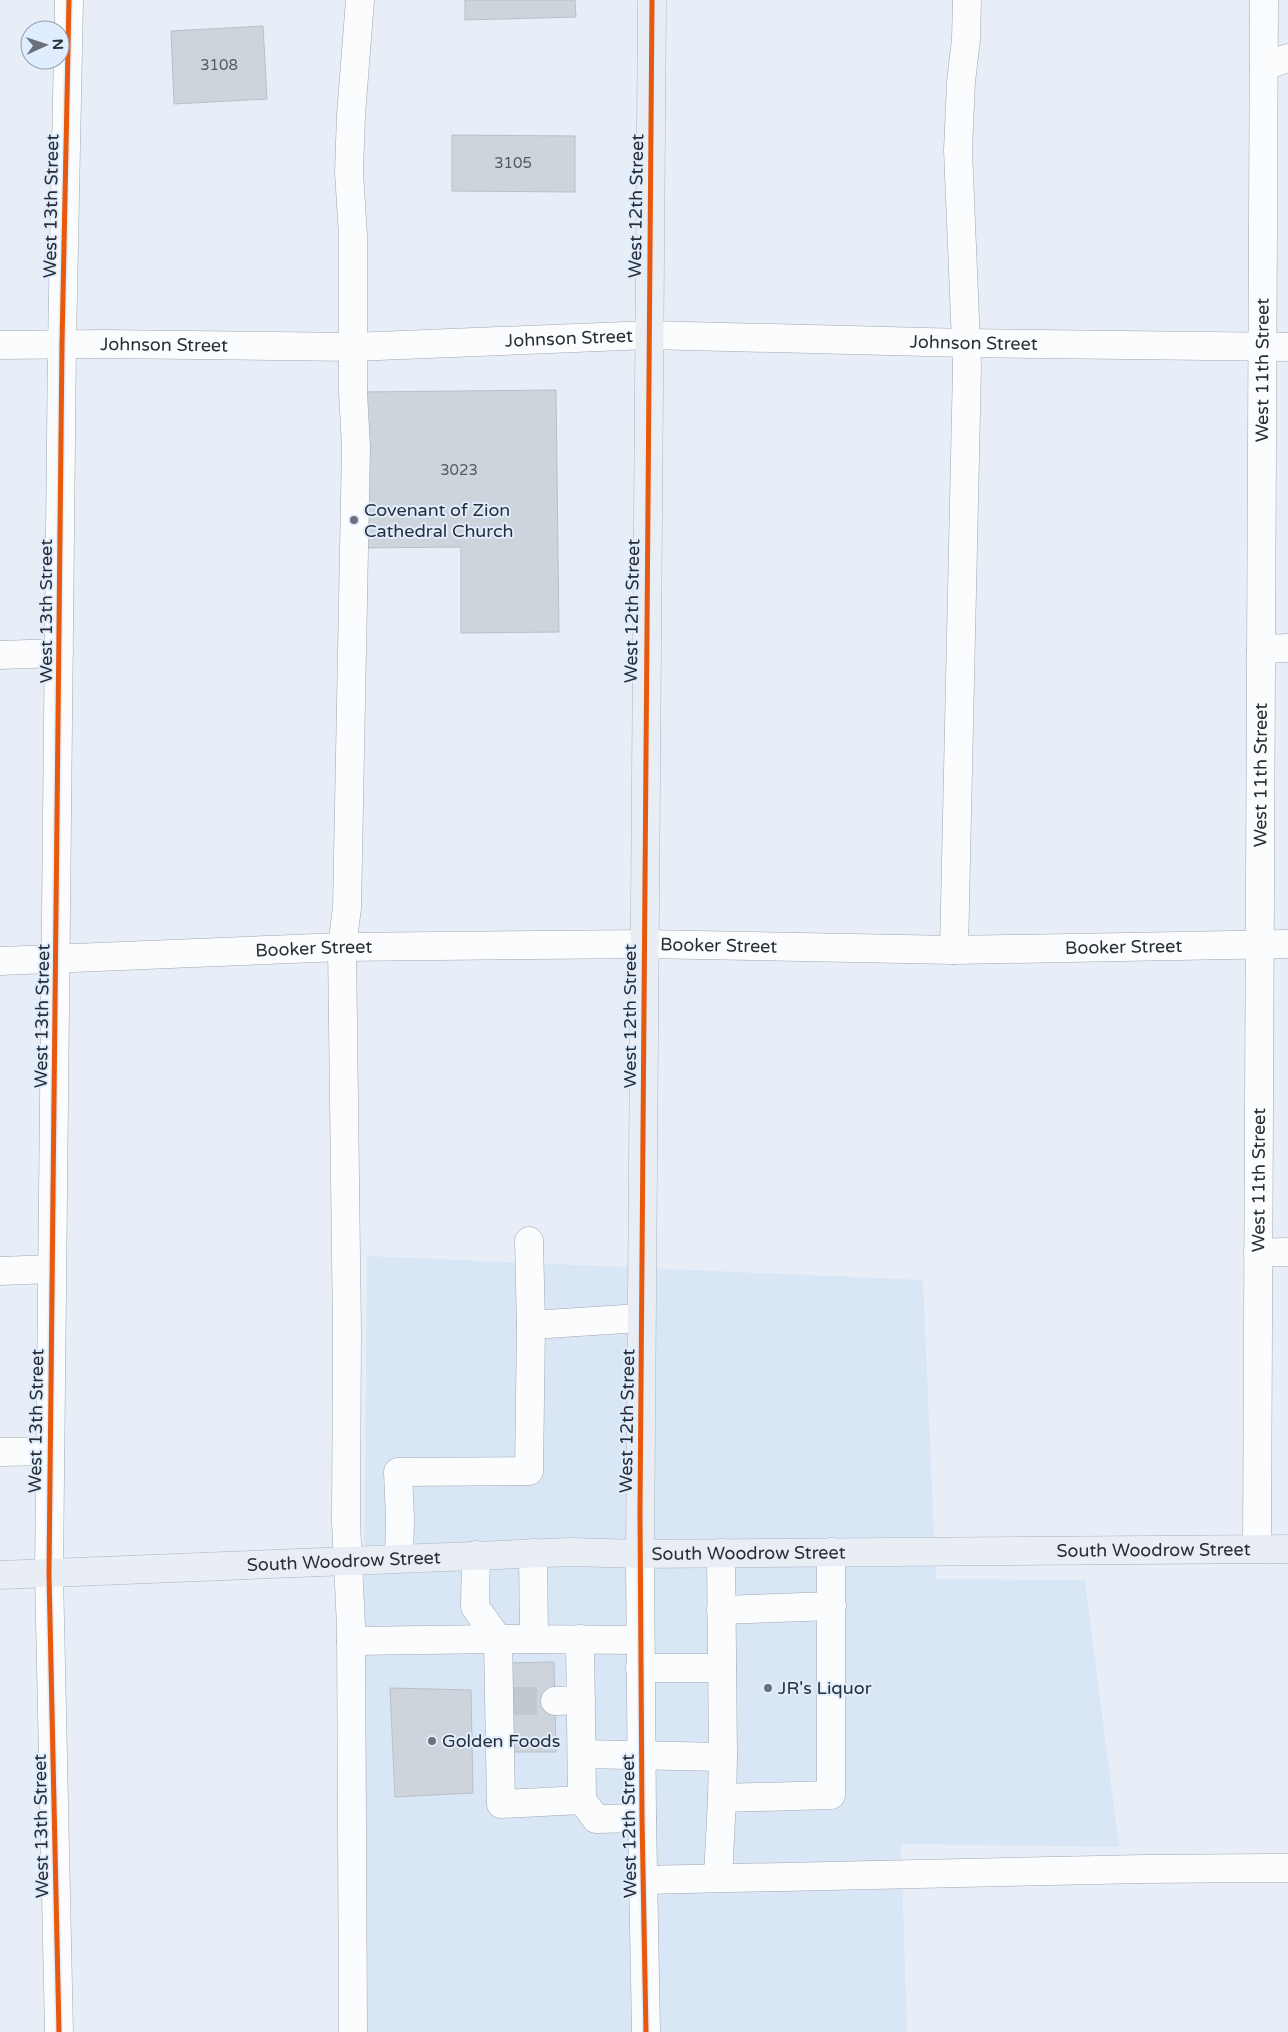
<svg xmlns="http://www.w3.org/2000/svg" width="1288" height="2032" viewBox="0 0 1288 2032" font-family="'Varela Round',sans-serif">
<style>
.built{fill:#d9e6f6}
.building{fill:#ced4db;stroke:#b9bfc7}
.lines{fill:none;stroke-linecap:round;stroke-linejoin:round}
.minor-tunnel{stroke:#c1c8d0;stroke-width:28;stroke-dasharray:28 14;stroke-linecap:butt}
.minor-casing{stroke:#a1a7af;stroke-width:29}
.major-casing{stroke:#aab5c2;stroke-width:29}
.minor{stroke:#fbfcfe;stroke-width:28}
.major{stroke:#e9edf4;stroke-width:28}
.cycleway-casing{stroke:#e0edfe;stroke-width:8}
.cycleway{stroke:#e8590c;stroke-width:5}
.poi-dot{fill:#6b717a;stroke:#e0edfe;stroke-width:2}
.labels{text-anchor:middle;stroke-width:4;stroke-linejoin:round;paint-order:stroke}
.number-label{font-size:15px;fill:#545a62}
.street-label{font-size:18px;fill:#282e36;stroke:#e0edfe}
.poi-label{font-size:18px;fill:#282e36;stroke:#e0edfe;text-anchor:start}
</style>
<rect width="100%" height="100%" fill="#e7eef7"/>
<path class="built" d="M367,1256L923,1280L936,1579L1085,1580L1119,1847L901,1844L907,2032H360Z"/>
<g class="building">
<path d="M465,0H575L576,17L465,20Z"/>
<path d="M263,26L267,99L174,104L171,31Z"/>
<path d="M452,135L575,136V192L452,191Z"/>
<path d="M556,390L559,632L461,633V547L361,548L360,392Z"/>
<path d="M554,1662L556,1752H511L508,1663Z"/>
<path d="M390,1688L471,1690L473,1793L395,1797Z"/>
</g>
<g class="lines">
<path class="minor-tunnel" d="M509,1701H555"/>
<defs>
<g id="minor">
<path d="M1264,66L1288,58"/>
<path id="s1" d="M0,345L104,344L353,347L649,335L965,343L1288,347"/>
<path d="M1261,649L1288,648"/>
<path d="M0,655L59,653"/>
<path d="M954,950L967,367L958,150L961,82L966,39L967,0"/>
<path id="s2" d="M0,961L342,947L645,944L954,950L1288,944"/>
<path d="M529,1241L531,1325"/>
<path d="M1258,1253L1288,1252"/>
<path d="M0,1271L51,1269"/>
<path d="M0,1452L50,1451"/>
<path id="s3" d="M1257,1549L1264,0"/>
<path d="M533,1553L534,1639"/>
<path d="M721,1553L723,1757L722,1798L831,1795V1552"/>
<path d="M640,1554L642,1818L646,2032"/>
<path d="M476,1555L475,1607L498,1639"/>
<path d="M399,1558L400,1519L398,1472L529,1471L531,1325L641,1318"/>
<path d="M721,1610L832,1606"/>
<path d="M580,1639L582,1800"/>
<path d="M640,1640L498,1639L501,1804L582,1800L596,1819L642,1818"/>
<path d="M351,1641L498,1639"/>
<path d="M640,1668H722"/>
<path d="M555,1701L581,1700"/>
<path d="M582,1754L723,1757"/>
<path d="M718,1878L722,1798"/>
<path d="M643,1880L1143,1869L1288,1868"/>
<path d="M59,2032L49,1574L62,345L69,0"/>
<path d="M353,2032L351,1626L346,1522L347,1332L342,947L347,908L356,447L353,392V236L349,172L351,115L360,0"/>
</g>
<g id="major">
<path d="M640,1554L652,0"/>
<path id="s4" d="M0,1575L571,1552L640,1554L1288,1549"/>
</g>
</defs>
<use href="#minor" class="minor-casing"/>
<use href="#major" class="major-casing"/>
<use href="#minor" class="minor"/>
<use href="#major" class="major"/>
<defs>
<g id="cycleway">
<path d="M59,2032L49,1574L62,345L69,0"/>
<path d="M646,2032L642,1818L640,1512L652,0"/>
</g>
</defs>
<use href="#cycleway" class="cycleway-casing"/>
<use href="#cycleway" class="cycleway"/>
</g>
<g class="poi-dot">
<circle cx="354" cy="520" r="5"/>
<circle cx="768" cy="1688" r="5"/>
<circle cx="432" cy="1741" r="5"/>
</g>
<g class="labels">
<g class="number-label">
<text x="219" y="70">3108</text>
<text x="513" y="168">3105</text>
<text x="459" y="475">3023</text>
</g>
<g class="street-label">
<text transform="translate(51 206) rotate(-89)" y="6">West 13th Street</text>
<text transform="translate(636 206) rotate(-89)" y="6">West 12th Street</text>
<text dy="6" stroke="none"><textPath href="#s1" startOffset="569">Johnson Street</textPath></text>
<text dy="6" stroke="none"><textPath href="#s1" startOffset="974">Johnson Street</textPath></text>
<text dy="6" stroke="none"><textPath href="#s1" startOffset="164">Johnson Street</textPath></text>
<text dy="6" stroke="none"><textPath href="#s3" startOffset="1179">West 11th Street</textPath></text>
<text transform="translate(46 611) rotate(-90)" y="6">West 13th Street</text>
<text transform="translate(632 611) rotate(-89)" y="6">West 12th Street</text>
<text dy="6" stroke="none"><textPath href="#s3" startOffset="774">West 11th Street</textPath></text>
<text dy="6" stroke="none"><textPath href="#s2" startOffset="719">Booker Street</textPath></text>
<text dy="6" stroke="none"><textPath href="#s2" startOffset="1124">Booker Street</textPath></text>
<text dy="6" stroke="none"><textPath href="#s2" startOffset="314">Booker Street</textPath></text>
<text transform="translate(42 1016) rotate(-89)" y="6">West 13th Street</text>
<text transform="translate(630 1016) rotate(-90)" y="6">West 12th Street</text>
<text dy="6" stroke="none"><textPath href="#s3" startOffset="369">West 11th Street</textPath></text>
<text transform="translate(36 1421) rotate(-89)" y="6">West 13th Street</text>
<text transform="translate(627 1421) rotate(-89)" y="6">West 12th Street</text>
<text dy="6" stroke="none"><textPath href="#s4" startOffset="1154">South Woodrow Street</textPath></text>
<text dy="6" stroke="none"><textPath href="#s4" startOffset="749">South Woodrow Street</textPath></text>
<text dy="6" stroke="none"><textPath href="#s4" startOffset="344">South Woodrow Street</textPath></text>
<text transform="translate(41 1826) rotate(-91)" y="6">West 13th Street</text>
<text transform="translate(629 1826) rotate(-91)" y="6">West 12th Street</text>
</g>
<g class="poi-label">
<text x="364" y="516">Covenant of Zion<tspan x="364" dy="21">Cathedral Church</tspan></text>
<text x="778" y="1694">JR's Liquor</text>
<text x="442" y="1747">Golden Foods</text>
</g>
</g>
<g transform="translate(45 45) rotate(87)"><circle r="24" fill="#e0edfe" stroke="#96a1ae"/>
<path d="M0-4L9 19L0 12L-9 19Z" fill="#6b717a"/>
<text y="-8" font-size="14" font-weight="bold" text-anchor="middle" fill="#282e36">N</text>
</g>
</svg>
